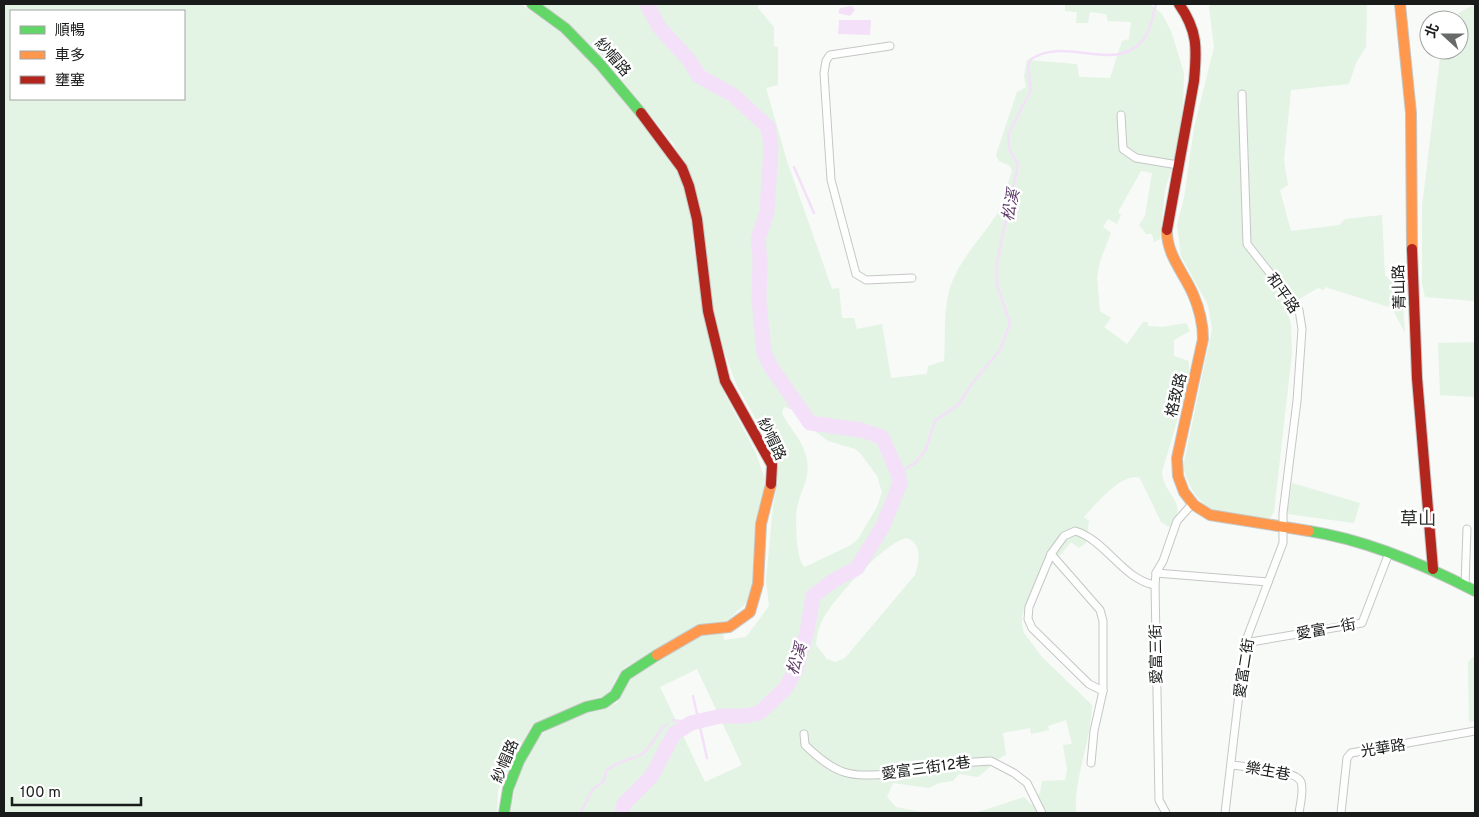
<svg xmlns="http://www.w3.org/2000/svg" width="1479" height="817" viewBox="0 0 1479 817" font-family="Overpass,'Noto Sans TC',sans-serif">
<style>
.green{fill:#e3f3e4;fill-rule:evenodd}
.water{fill:#f4e1f9}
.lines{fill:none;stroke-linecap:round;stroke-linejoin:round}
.stream{stroke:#f4e1f9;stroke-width:2.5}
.river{stroke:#f4e1f9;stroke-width:15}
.street-casing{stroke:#c5c7c5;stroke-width:9}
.fast-casing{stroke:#c5c7c5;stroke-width:12}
.slow-casing{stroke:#c5c7c5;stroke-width:12}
.jam-casing{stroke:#c5c7c5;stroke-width:12}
.street{stroke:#fefefe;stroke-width:7}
.fast{stroke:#63d668;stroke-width:10}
.slow{stroke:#ff974d;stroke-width:10}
.jam{stroke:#b3261e;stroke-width:10}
.labels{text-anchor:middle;stroke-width:5;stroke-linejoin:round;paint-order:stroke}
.street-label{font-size:15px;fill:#1a1c1b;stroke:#fff}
.water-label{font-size:16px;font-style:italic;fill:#5c3866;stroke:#fff}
.quarter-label{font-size:18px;fill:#2e322e;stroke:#fff}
</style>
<rect width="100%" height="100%" fill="#f7faf7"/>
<g class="green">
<path d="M4,4H521L559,31L596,68L630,104L678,172L691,208L693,244L714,361L724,393L755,451L765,479L762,501L755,523L752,591L745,604L728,620L699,628L624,668L615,680L609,694L532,725L498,790L497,813H4ZM11,11H184V99H11Z"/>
<path d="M541,4H758V8L774,27V46L778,47V85L766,88L787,161L832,289L839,288L842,318H854L857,329L882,324L891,378L927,374L928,366L944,361C946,338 943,314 949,292C956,263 981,239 997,214C1004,203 1007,185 1012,171L1010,166L999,161L996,155L1017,92L1026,87L1024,76L1027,60L1077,64L1079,77L1110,78L1122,41L1129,39L1131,22L1108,21L1106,14L1090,12L1088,23H1076L1077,12L1065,11V4H1150L1162,14L1171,31L1184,73L1183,104L1176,154L1165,190L1160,239L1154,242L1152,234H1146L1139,225L1145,216L1152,173L1141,171L1118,212L1121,215L1117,224L1108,219L1103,227L1111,233L1100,261L1097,277L1100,311L1111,318L1104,327L1127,344L1143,322H1148V326L1162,327L1186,323L1190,331L1174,340V356L1189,361V380L1162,472C1163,496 1191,502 1169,527L1161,522L1140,478C1123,471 1095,505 1084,517L1089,521L1086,543L1079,548L1071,542L1052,565L1040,574L1022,615V625L1024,633L1042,657L1092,705C1091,742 1074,776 1076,813H976L1024,797L1032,805L1040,792L1042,781L1065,780L1067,770L1063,745L1072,744L1066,720L1048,726L1049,730L1031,734L1033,744L1030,728L1003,733L1006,755C995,759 988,770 978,777L959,774L953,781L939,783L929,788L893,783L887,797L896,807L926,813H510L519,770L540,735L573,717L617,703L635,673L674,652L702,633L723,631L724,640L746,637L769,606L766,581L773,506L778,480L770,444L736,384L724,350L706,280L685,167L673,143L598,51ZM784,407L794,410L807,425L828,441L855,449L861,454L877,476L882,492L877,507L858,539L851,545L805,567C796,563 795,518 797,508C800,490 812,477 806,456C802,439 789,428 782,413ZM907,538C923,544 919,562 915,575L845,658L835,662L827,659L816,645C817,636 819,626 823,619C834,598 886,541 907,538ZM697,669L742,765L705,782L660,687Z"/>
<path d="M1211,4H1367L1366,47L1356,63L1349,84L1291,90L1284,160L1288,185L1280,190L1291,231L1339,225L1345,219L1382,215L1385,275L1402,292L1405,333L1392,308L1325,287L1324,290L1318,288C1307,295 1293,300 1288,312L1291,324L1292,353L1274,512L1269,520C1224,513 1198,518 1183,467L1212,329L1208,305L1181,256L1177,225L1184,198L1194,128L1214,47L1209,7Z"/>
<path d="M1475,4V397L1440,395L1438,343L1475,342V301L1425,297L1422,284V206L1441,50H1459V20H1446Z"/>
<path d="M1292,483L1360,503L1354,523L1287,514Z"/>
<path d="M1475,655V721L1469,722L1468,662Z"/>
</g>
<g class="water">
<path d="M852,6L855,10L850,16L838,13L840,8Z"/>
<path d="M839,20H871L870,35L838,34Z"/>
</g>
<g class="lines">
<g class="stream">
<path d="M794,167L814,213"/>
<path d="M898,473L915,463L925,451L935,421L959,404L970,386L1000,350L1010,323L997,285V262L1018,165L1009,148L1008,135L1031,90L1028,68L1030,60C1064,34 1118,77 1145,37C1151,29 1153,14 1156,4"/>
<path d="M693,696L707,758"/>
<path d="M673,720L691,723"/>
<path d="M580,813L593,789L604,781L606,771C616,762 630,760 642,754C653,747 656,731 667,724"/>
</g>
<path class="river" d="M622,813L624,804L651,777L674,734L691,723L721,716H745L759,713L785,689L796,670L807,632L813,596L833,581L857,568L883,526L900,483L898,473L882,437L861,430L810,423L771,367L764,353L759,299L760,260L758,239L767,212L771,145L768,127L733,95L699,76L689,60L659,27L647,4"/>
<defs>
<g id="street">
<path d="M890,46L830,55L826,61L824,73L831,180L856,274L866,280L912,278"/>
<path d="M1121,115L1123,149L1136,158L1178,165"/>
<path d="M1051,554L1100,610L1103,621V691L1094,731L1091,763"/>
<path d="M1156,573L1268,582"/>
<path d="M1465,585L1467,529"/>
<path d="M1245,643L1362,623L1389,553"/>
<path d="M1103,691L1089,684L1032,628L1028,619L1029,607L1051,554L1064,536L1075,531C1106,540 1122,579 1155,585"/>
<path d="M804,734L805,745C837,776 849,777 892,774V772L943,764L991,761L1014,773L1027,783L1042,813"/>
<path d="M1231,765C1245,767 1296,769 1301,782C1304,790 1300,805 1299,813"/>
<path d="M1166,813L1159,800L1155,585L1156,573L1163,561L1177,521L1193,503"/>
<path d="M1225,813L1245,643L1283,543V513L1297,401L1302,329L1299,310L1247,244L1242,94"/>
<path d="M1341,813L1347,758L1351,753L1475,731"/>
</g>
<g id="fast">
<path d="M532,4L565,28L600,64L641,113"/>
<path d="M1309,531C1367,540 1423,564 1475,591"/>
<path d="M504,813L508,789L519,761L538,728L586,707L604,703L615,695L626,675L657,655"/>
</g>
<g id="slow">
<path d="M1400,4L1411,113L1412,249"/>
<path d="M1167,230C1166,254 1184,273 1193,294C1199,308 1203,324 1203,339L1177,458L1178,476L1184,492L1194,505L1210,515L1309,531"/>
<path d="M657,655L700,630L729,627L750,612L758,584L761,524L771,484"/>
</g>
<g id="jam">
<path d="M641,113L682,168L689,186L697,219L708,311L725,381L772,465L771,484"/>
<path d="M1167,230L1194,81C1197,49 1198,31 1179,4"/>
<path d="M1412,249L1417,378L1433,569"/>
</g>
</defs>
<use href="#street" class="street-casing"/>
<use href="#fast" class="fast-casing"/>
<use href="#slow" class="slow-casing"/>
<use href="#jam" class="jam-casing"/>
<use href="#street" class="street"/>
<use href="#fast" class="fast"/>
<use href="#slow" class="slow"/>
<use href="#jam" class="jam"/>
</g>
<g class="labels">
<g class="street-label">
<text transform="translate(613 57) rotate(49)" y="5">紗帽路</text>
<text transform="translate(1399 287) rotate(-92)" y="5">菁山路</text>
<text transform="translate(1283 293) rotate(55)" y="5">和平路</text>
<text transform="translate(1176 395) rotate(-76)" y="5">格致路</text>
<text transform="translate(772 439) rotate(64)" y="5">紗帽路</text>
<text transform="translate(1326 629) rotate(-10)" y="5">愛富一街</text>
<text transform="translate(1156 654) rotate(-91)" y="5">愛富三街</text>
<text transform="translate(1244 668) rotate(-81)" y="5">愛富二街</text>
<text transform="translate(1383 748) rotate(-9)" y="5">光華路</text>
<text transform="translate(505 761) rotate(-67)" y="5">紗帽路</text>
<text transform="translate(926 768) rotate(-8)" y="5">愛富三街12巷</text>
<text transform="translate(1268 771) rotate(10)" y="5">樂生巷</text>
</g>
<g class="water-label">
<text transform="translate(1010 205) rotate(-78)" y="6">松溪</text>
<text transform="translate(796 659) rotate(-72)" y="6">松溪</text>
</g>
<g class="quarter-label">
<text x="1418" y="525">草山</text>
</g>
</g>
<rect width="1479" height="817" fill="none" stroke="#1a1c1b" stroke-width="10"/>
<rect x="10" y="10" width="175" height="90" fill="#ffffff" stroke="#a3a4a4"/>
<rect x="20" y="26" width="25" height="8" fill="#63d668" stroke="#a3a4a4"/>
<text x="55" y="35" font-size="15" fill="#1a1c1b">順暢</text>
<rect x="20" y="51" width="25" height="8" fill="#ff974d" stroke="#a3a4a4"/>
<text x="55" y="60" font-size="15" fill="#1a1c1b">車多</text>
<rect x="20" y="76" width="25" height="8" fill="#b3261e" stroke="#a3a4a4"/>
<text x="55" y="85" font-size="15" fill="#1a1c1b">壅塞</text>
<g transform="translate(1444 35) rotate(291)"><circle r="24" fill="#ffffff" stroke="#a3a4a4"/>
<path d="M0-4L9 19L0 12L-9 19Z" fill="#676a68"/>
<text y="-8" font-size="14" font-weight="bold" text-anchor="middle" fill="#1a1c1b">北</text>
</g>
<path d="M12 797v8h129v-8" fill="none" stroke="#1a1c1b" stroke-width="2.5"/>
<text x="20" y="797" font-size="15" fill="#1a1c1b" stroke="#ffffff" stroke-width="4" paint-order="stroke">100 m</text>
</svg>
